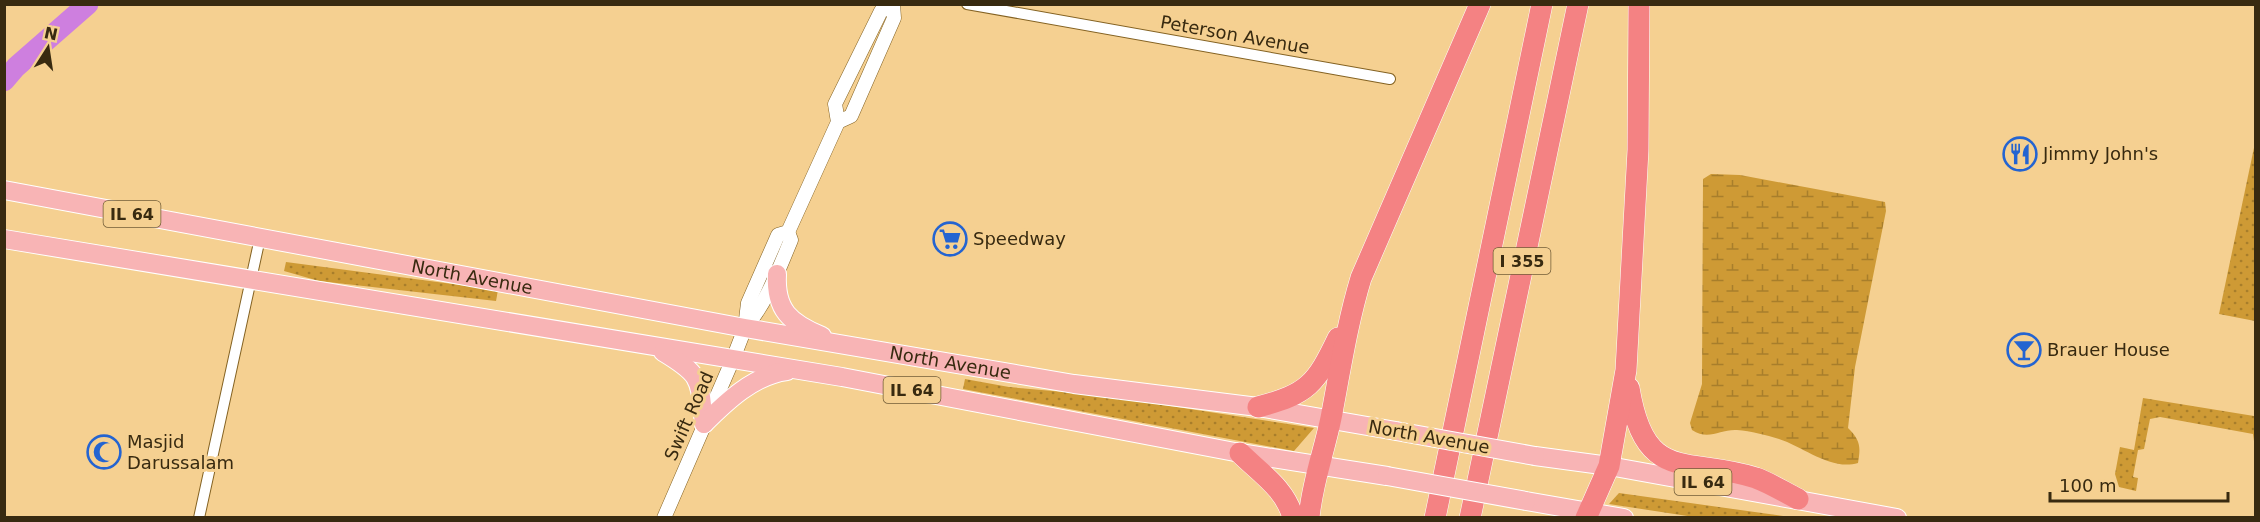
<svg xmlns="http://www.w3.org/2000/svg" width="2260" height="522" viewBox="0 0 2260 522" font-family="'DejaVu Sans',sans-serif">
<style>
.grass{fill:url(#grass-dots)}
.wetland{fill:url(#wetland-marsh)}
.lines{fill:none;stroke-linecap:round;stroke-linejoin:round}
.river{stroke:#ce7fdf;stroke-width:21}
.minor-casing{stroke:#846222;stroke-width:12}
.tertiary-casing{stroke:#846222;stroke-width:15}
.primary-casing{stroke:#fff;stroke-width:20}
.motorway-casing{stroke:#fff;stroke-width:22}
.minor{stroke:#fff;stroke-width:10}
.tertiary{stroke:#fff;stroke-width:14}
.primary{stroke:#f8b4b5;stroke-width:18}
.motorway{stroke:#f48283;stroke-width:21}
.primary-bridge-casing{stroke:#fff;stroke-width:20;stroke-linecap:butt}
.primary-bridge{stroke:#f8b4b5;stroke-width:18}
.labels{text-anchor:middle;stroke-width:6;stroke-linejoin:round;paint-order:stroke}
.shield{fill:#f5d091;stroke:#715c37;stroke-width:1.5}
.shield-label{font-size:16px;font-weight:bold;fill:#382a10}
.street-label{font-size:18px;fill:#382a10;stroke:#f5d091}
.poi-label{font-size:18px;fill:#382a10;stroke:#f5d091;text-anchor:start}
</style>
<defs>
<pattern id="grass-dots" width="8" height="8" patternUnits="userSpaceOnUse" patternTransform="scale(1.5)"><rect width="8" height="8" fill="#ce9a35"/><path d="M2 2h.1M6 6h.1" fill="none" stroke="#a87e2b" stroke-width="1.8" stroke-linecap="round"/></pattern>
<pattern id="wetland-marsh" width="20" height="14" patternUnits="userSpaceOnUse" patternTransform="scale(1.5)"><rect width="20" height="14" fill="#ce9a35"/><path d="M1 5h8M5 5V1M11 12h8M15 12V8" fill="none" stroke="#a87e2b"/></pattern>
</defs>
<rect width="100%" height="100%" fill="#f5d091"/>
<g class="grass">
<path d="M2255,143H2256L2255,321L2219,314Z"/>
<path d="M286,262L498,290L496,301L319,281L284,271Z"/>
<path d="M965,379L1009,387L1098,395L1314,428L1294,451L963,389Z"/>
<path d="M2143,398L2254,416L2255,413V448L2253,434L2160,417L2150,419L2144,449L2138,450L2133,477L2138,478L2136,491L2119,487L2115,474L2120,447L2134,450Z"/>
<path d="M1619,493L1790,517H1694L1609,504Z"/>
</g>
<path class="wetland" d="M1711,174L1740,175L1885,202L1886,211L1855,367L1848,428C1860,440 1861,446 1858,463C1831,471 1804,447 1779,439C1766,435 1751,431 1737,430C1720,429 1709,441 1692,430L1690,423L1702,384L1703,179Z"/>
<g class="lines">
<path class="river" d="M4,81L16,67L88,4"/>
<defs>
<g id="minor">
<path d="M967,4L1390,79"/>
<path d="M199,518L260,238"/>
</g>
<g id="tertiary">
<path d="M838,122L851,116L894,18L893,4"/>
<path d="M745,328C767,302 778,271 791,240L788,232"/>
<path d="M664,518L733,359L745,328L748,303L778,235L788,232L838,122L835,104L881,11L892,7"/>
</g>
<g id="primary">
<path id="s1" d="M4,190L745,328L1074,384L1258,407L1396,431"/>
<path d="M4,239L842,377L1240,453L1387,476"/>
<path d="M777,274C775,310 790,323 822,336"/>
<path d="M663,352C703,376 699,379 704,424"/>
<path d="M704,424C726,402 754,375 787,371"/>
<path d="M1535,456L1609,466L1897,518"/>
<path d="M1526,501L1624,518"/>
</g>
<g id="motorway">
<path d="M1629,388C1645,485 1686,456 1756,478C1770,483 1784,492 1798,499"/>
<path d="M1258,407C1308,394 1316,384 1338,338"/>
<path d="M1240,453C1260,473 1286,489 1293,518"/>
<path d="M1309,518C1312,483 1324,452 1331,418C1340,371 1347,324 1361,278L1480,4"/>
<path d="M1435,518L1542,4"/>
<path d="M1470,518L1578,4"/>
<path d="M1586,518L1609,466L1626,370L1638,150L1639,4"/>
</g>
</defs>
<use href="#minor" class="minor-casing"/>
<use href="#tertiary" class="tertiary-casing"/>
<use href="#primary" class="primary-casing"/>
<use href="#motorway" class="motorway-casing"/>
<use href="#minor" class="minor"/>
<use href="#tertiary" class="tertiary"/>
<use href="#primary" class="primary"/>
<use href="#motorway" class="motorway"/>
<defs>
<g id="primary-bridge">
<path d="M1396,431L1535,456"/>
<path d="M1387,476L1526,501"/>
</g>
</defs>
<use href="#primary-bridge" class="primary-bridge-casing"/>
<use href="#primary-bridge" class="primary-bridge"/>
</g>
<defs>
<symbol id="restaurant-ring" viewBox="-11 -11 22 22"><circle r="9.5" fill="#f5d091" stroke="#2464d1" stroke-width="1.5"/><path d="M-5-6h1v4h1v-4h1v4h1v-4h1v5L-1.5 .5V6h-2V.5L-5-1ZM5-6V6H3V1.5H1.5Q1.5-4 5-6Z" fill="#2464d1"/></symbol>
<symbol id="supermarket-ring" viewBox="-11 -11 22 22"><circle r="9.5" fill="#f5d091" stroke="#2464d1" stroke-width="1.5"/><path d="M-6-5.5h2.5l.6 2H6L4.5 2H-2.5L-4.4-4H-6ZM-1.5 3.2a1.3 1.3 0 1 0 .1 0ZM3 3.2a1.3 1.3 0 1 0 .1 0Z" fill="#2464d1"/></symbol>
<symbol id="bar-ring" viewBox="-11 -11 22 22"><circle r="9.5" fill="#f5d091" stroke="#2464d1" stroke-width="1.5"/><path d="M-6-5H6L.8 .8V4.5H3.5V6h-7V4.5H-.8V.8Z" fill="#2464d1"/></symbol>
<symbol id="mosque-ring" viewBox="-11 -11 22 22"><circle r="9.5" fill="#f5d091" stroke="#2464d1" stroke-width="1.5"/><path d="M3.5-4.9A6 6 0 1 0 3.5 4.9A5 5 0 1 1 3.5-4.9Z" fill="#2464d1"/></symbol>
</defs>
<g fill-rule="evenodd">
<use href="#restaurant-ring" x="2001" y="135" width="38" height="38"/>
<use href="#supermarket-ring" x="931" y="220" width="38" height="38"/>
<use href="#bar-ring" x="2005" y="331" width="38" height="38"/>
<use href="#mosque-ring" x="85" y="433" width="38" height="38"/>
</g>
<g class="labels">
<g class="shield">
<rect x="103.5" y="201" width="57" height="26" rx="4.5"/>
<rect x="1493.5" y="248" width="57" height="26" rx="4.5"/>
<rect x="883.5" y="377" width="57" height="26" rx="4.5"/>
<rect x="1674.5" y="469" width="57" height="26" rx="4.5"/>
</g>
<g class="shield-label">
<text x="132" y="220">IL 64</text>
<text x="1522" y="267">I 355</text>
<text x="912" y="396">IL 64</text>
<text x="1703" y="488">IL 64</text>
</g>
<g class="street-label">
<text transform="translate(1235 35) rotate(10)" y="6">Peterson Avenue</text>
<text dy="6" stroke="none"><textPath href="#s1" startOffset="476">North Avenue</textPath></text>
<text dy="6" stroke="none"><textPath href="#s1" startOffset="962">North Avenue</textPath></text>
<text transform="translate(689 416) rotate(-66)" y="6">Swift Road</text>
<text transform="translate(1429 437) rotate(10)" y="6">North Avenue</text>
</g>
<g class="poi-label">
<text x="2043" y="160">Jimmy John's</text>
<text x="973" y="245">Speedway</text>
<text x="2047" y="356">Brauer House</text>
<text x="127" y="448">Masjid<tspan x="127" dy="21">Darussalam</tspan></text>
</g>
</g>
<rect width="2260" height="522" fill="none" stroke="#382a10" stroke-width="12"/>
<g transform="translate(48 48) rotate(12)" stroke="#f5d091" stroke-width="4.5" paint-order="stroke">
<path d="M0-4.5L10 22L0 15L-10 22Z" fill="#382a10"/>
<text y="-9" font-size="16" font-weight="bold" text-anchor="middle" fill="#382a10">N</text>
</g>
<path d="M2050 492v9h178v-9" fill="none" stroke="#382a10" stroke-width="3"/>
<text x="2059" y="492" font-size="18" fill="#382a10" stroke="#f5d091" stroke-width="4.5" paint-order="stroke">100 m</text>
</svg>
